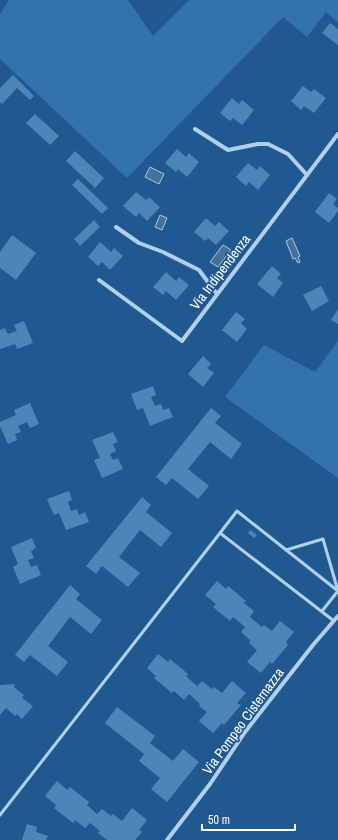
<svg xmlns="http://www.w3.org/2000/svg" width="338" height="840" viewBox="0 0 338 840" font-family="'Archivo Narrow',sans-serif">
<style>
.green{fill:#3373ad}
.water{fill:#487097;stroke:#a3ccee}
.building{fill:#4c85b8}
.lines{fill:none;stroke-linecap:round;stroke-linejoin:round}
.lane{stroke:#b0d0ed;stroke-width:3}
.street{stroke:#b0d0ed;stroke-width:4}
.labels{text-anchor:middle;stroke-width:3.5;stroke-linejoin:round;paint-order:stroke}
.street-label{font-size:14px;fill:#fff;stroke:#205990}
</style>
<rect width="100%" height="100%" fill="#205990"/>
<g class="green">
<path d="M9,0H128L153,36L189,0H338V22L326,12L307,37L283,17L127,178L0,59V14Z"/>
<path d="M338,341V478L225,397L264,345L315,372Z"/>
</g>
<g class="water">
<path d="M150,167L164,174L159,184L145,177Z"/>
<path d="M160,215L167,218L162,230L155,227Z"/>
<path d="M292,238L300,256L298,257L300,262L298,263L295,258L293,259L286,241Z"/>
<path d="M223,245L231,250L218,267L210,262Z"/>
</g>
<g class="building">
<path d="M330,23L338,29V45L322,33Z"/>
<path d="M13,75L34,96L30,100L17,88L2,104L0,102V88Z"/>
<path d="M303,86L311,92L314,89L326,98L314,113L304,106L301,110L291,101Z"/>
<path d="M232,98L239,104L242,100L254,110L242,125L233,118L230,121L220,113Z"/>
<path d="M35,114L59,136L50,145L26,123Z"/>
<path d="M177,149L186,157L189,153L199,162L187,177L178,169L176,172L165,163Z"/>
<path d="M75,151L104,178L95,188L66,161Z"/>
<path d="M248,163L257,170L260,166L270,175L258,190L249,182L246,186L236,177Z"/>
<path d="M78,179L108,208L102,214L72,185Z"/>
<path d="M136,192L146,200L149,197L160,207L147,221L139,213L136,217L123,206Z"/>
<path d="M329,193L337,199L333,204L338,208V211L329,223L315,212Z"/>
<path d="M206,218L215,226L219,222L229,231L216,245L208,238L205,241L194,232Z"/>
<path d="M94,220L100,227L80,246L74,239Z"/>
<path d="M12,235L36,253L16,280L0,268V252Z"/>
<path d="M100,242L111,252L114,248L123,256L110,270L102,262L98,266L88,257Z"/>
<path d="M272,266L281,274L277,278L283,283L273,297L257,284Z"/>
<path d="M166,272L176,281L179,277L189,285L176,300L166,291L163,295L153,287Z"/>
<path d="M321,286L329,301L312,311L303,295Z"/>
<path d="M338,309V324L331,320Z"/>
<path d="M236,312L245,319L241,323L247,329L237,342L222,330Z"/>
<path d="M24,321L33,343L17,349L15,344L0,349V330L5,328L8,334L17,331L14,325Z"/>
<path d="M203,356L211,364L207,368L214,373L203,387L188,374Z"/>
<path d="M153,386L156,395L151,397L155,406L161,404L163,410L169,408L173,417L150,426L143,408L137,410L131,394Z"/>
<path d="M30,403L39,424L30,428L27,422L18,426L21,432L15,434L17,440L8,444L0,426V422L16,415L14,410Z"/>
<path d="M211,408L221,416L215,423L242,444L231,459L210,442L188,469L209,486L198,499L172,478L166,485L156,477Z"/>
<path d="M113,432L118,442L113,444L116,451L110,454L113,460L118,458L123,469L102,478L94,460L100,458L92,440Z"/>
<path d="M69,491L72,500L68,502L71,511L77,509L79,515L85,512L89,522L66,530L59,513L54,515L47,499Z"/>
<path d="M142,497L151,505L146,512L172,533L161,547L140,530L119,557L140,573L128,587L102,566L96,574L86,566Z"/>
<path d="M250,530L257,535L254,538L248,533Z"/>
<path d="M32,538L36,548L31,551L34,558L28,560L31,567L37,565L41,575L20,584L13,567L18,564L11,547Z"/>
<path d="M217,581L226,589L228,586L246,601L244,603L254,611L250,617L262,627L264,625L272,631L280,621L294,632L286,642L288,645L272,664L270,662L261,673L247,662L257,650L249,643L251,641L241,632L245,627L233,617L230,621L213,607L216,604L205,595Z"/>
<path d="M70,585L80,594L76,599L102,620L91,634L70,617L48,646L68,662L57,676L30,655L24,662L15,655Z"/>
<path d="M158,654L168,662L170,659L188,674L186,676L197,686L202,681L212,689L214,687L222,693L232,681L246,693L237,703L241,705L224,725L222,723L213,733L199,721L207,712L199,706L200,704L189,694L184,700L174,691L172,693L154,678L156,676L147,668Z"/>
<path d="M15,684L14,687L24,695L22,698L33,706L22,719L17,714L15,716L6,708L0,715V685Z"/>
<path d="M117,707L155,736L150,743L173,761L183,749L199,762L167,802L151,789L160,778L139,761L144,754L105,723Z"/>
<path d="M57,781L67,790L70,787L89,802L87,805L97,814L102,809L111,816L113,814L122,821L132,808L147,820L139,830L142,832L135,840H107L98,833L100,831L90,823L85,828L75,820L73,823L54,808L56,805L45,796Z"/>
<path d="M27,824L37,827L36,832L48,836L46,840H22Z"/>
</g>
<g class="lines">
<g class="lane">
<path d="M220,533L237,511L338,591L322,611"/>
<path d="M286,550L323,539L338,591"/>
<path d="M0,815L220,533L334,621"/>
</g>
<g class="street">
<path d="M195,129L228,150L258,144H268L288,154L307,175"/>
<path d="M116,227L139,243L163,252L199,270L217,294"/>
<path d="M99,280L182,341L338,134"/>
<path d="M167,840L210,784L245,732L313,645L338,616"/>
</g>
</g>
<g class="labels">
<g class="street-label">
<text transform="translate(220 272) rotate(-53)" y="5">Via Indipendenza</text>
<text transform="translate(243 721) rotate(-54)" y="5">Via Pompeo Cisternazza</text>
</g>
</g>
<path d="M202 824v6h93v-6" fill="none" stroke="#ffffff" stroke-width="2"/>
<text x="208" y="824" font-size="12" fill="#ffffff" stroke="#205990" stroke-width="3" paint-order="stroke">50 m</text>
</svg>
